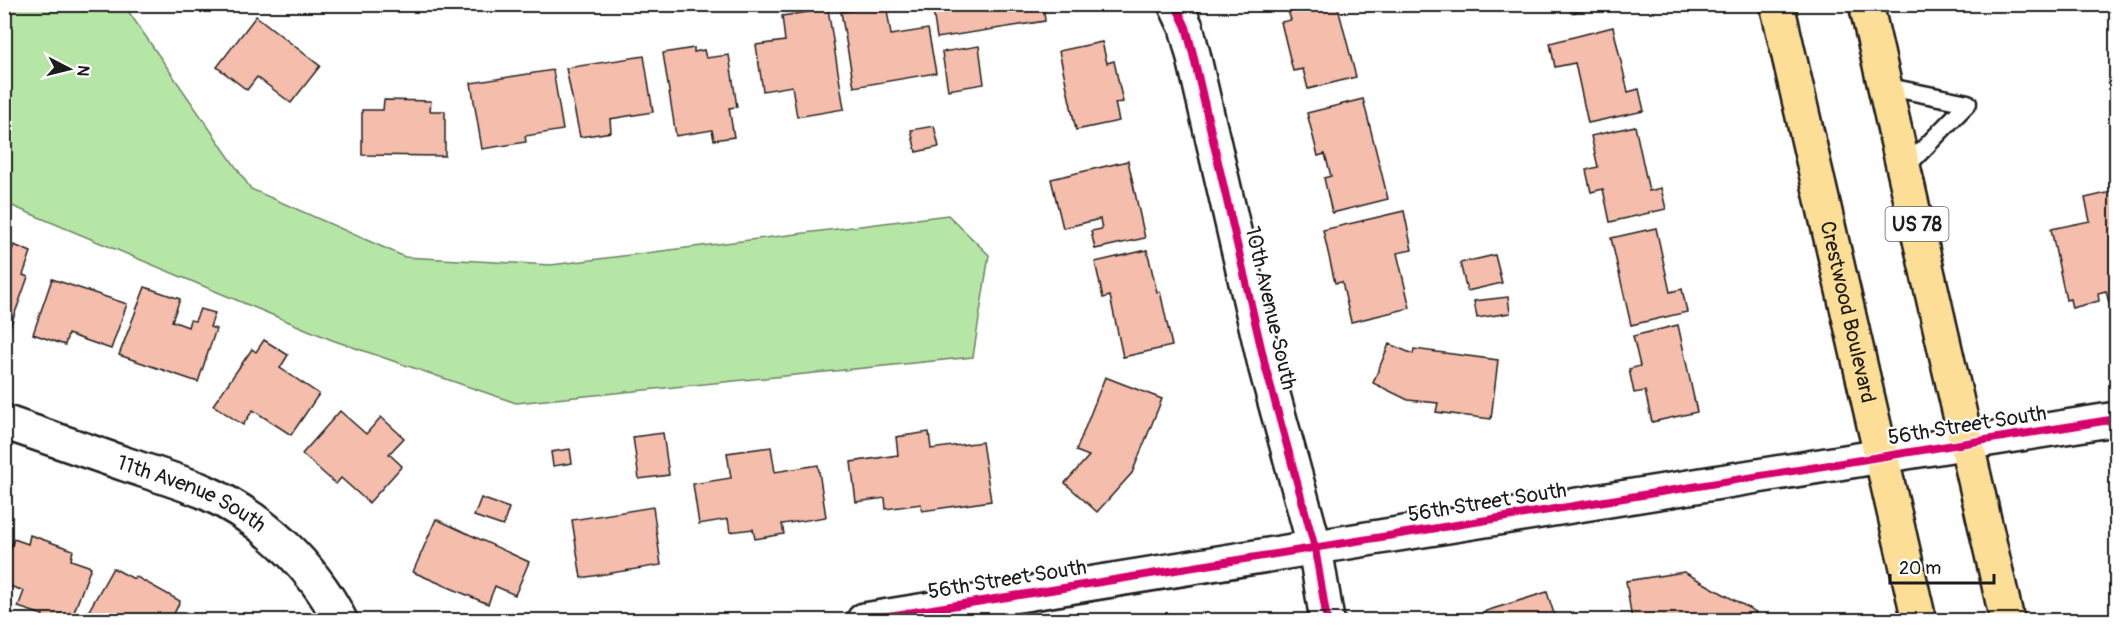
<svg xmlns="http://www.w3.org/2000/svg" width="2121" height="625" viewBox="0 0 2121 625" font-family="Pangolin,sans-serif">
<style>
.green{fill:#b6e6a6;stroke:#698161;stroke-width:1.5}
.building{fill:#f5bdab;stroke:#1c1c1c;stroke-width:1.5}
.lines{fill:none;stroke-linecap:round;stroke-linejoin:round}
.service-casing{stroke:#1c1c1c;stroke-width:21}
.minor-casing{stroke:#1c1c1c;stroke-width:38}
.tertiary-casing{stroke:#1c1c1c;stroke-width:38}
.primary-casing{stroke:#1c1c1c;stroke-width:38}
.service{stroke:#fff;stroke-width:16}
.minor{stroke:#fff;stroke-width:33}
.tertiary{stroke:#fff;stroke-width:33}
.primary{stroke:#fdde96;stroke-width:33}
.cycleway-casing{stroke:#fff;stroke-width:11}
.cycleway{stroke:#d6006c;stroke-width:8}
.labels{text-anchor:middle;stroke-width:4.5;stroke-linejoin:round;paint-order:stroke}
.shield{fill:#fff;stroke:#606060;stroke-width:1.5}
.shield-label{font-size:20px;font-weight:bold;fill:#1c1c1c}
.street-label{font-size:21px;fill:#1c1c1c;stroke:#fff}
</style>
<rect width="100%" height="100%" fill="#fff"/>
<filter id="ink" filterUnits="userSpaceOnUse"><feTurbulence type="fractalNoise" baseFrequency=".0167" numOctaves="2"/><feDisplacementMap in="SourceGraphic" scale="12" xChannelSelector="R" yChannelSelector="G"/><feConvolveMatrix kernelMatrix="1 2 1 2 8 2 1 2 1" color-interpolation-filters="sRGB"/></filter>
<g filter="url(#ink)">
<path class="green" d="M4,5H124L251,189L405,257L551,265L948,215L989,255L973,357L516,403L332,340L5,203Z"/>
<g class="building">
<path d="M886,4L891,35L928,29L936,73L854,87L841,12Z"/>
<path d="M932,4H1043L1045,21L937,38Z"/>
<path d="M1311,4H1337L1356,77L1308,89L1303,69L1293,71L1281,22L1291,20L1288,11Z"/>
<path d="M1569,4H1608L1571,13Z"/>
<path d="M828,9L844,109L797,117L792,86L763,91L756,45L785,41L782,16Z"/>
<path d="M256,16L320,66L291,103L257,77L247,90L217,67Z"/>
<path d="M1613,27L1628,92L1639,89L1644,111L1588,123L1575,63L1555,67L1550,43Z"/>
<path d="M1102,42L1107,63L1114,61L1123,102L1115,103L1119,121L1076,130L1059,51Z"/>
<path d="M979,46L984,84L948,90L942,52Z"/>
<path d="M694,48V52L704,50L706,58L729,55L737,107L729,108L734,137L714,140L712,130L676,136L663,53Z"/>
<path d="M644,56L653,112L610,119L611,132L580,137L566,68Z"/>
<path d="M553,70L563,130L525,136L526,142L482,149L471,83Z"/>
<path d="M1363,99L1388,199L1332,213L1324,178L1331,176L1325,154L1318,156L1307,113Z"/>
<path d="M384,100L431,101L430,111H445V156L362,155V110H383Z"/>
<path d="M934,126L939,147L916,152L911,130Z"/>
<path d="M1635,126L1649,191L1661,188L1666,209L1610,222L1603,189L1591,192L1586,170L1598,167L1591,136Z"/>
<path d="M1128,161L1145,238L1095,249L1091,231L1102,229L1100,219L1063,228L1051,179Z"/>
<path d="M2116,191V301L2109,303L2106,291L2098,293L2099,301L2072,308L2070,299L2066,300L2051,229L2090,221L2085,198Z"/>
<path d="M1404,211L1412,250L1397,253L1410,308L1351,322L1342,282L1335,283L1323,230Z"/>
<path d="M1656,228L1670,292L1682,289L1687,312L1631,325L1611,238Z"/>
<path d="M14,245L31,252L23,275L28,277L10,327L4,325V269Z"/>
<path d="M1147,250L1157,292L1160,291L1172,346L1123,357L1110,296L1103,298L1095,262Z"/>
<path d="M1495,255L1502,283L1467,291L1460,263Z"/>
<path d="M52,279L127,304L111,349L68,334L65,345L33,334Z"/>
<path d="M145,287L180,299L172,321L188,327L190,320L195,321L200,309L215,313L210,327L216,329L198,382L119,355Z"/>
<path d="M1508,297L1510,313L1477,318L1474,301Z"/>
<path d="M1678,325L1697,412L1652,422L1645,391L1634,393L1629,369L1640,366L1633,336Z"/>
<path d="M264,340L288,355L280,368L319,394L291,435L253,410L243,425L213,405L252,349L256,352Z"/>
<path d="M1389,344L1413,354L1414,349L1498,360L1491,419L1436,412L1438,403L1408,400L1373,383Z"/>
<path d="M1105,377L1162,399L1132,473L1097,512L1065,483L1089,456L1076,451Z"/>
<path d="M340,411L366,434L381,417L404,438L389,454L402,466L369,503L341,478L336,484L302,454Z"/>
<path d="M929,432L931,449L982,442L991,501L922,511L921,504L886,509L885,498L856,502L851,462L898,455L896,437Z"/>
<path d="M663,433L669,475L639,479L633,437Z"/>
<path d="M771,447L775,472L818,465L826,517L782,524L784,534L755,539L753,529L730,532L728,519L699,524L693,484L731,478L727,453Z"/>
<path d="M570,449L572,463L553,466L551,452Z"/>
<path d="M481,498L509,508L503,526L474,516Z"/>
<path d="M653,507L661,565L581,578L572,520Z"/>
<path d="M2116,511V541L2115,542L2108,513Z"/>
<path d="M436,519L529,562L515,595L495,586L488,604L413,572Z"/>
<path d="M30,535L73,550L71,560L91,567L71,620H41L43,615L18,607L24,591L4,584V566L14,539L28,544Z"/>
<path d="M113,568L134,579L135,576L180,601L171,620H100L87,614Z"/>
<path d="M1684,572L1756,612L1752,620H1632L1626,581Z"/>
<path d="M1547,592L1556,620H1478L1486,611Z"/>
</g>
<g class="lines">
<defs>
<path id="service" d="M1884,86L1968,103L1904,169"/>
<g id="minor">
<path d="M1175,4L1186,27L1193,54L1266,369L1315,548L1327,620"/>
<path id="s1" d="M4,422C45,436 85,450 125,464C151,473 178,481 203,491C260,516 312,564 340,620"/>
<path d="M864,620L1882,456"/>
</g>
<path id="tertiary" d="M1882,456L2116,419"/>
<g id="primary">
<path id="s2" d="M1777,4L1919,620"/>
<path d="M1866,4L2007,620"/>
</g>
</defs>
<use href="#service" class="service-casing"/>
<use href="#minor" class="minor-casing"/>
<use href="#tertiary" class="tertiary-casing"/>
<use href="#primary" class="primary-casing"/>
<use href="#service" class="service"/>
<use href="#minor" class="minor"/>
<use href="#tertiary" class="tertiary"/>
<use href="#primary" class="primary"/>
<defs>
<g id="cycleway">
<path d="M1175,4L1186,27L1193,54L1266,369L1315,548L1327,620"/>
<path d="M864,620L2116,419"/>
</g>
</defs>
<use href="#cycleway" class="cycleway-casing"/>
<use href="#cycleway" class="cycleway"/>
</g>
</g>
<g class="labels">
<rect class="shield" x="1885.5" y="207" width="63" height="34" rx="4.5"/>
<g class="shield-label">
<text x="1917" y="231">US 78</text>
</g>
<g class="street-label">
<text transform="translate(1271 308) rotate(77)" y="7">10th Avenue South</text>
<text dy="7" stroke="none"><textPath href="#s2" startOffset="316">Crestwood Boulevard</textPath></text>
<text transform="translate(1967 425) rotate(-9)" y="7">56th Street South</text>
<text dy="7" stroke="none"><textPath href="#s1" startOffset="201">11th Avenue South</textPath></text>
<text transform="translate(1487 502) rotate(-9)" y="7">56th Street South</text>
<text transform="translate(1007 579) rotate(-9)" y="7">56th Street South</text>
</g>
</g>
<rect width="2121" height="625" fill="none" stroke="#fff" stroke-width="24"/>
<rect x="12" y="12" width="2097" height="601" fill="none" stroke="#1c1c1c" stroke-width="2" filter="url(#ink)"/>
<g transform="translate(69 69) rotate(97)" stroke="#ffffff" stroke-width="4.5" paint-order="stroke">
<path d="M0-4.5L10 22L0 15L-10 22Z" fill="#1c1c1c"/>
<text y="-9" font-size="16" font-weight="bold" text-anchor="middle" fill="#1c1c1c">N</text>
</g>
<path d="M1890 574v9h104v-9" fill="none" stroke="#1c1c1c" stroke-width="3"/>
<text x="1899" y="574" font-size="18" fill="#1c1c1c" stroke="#ffffff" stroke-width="4.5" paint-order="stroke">20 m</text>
</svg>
